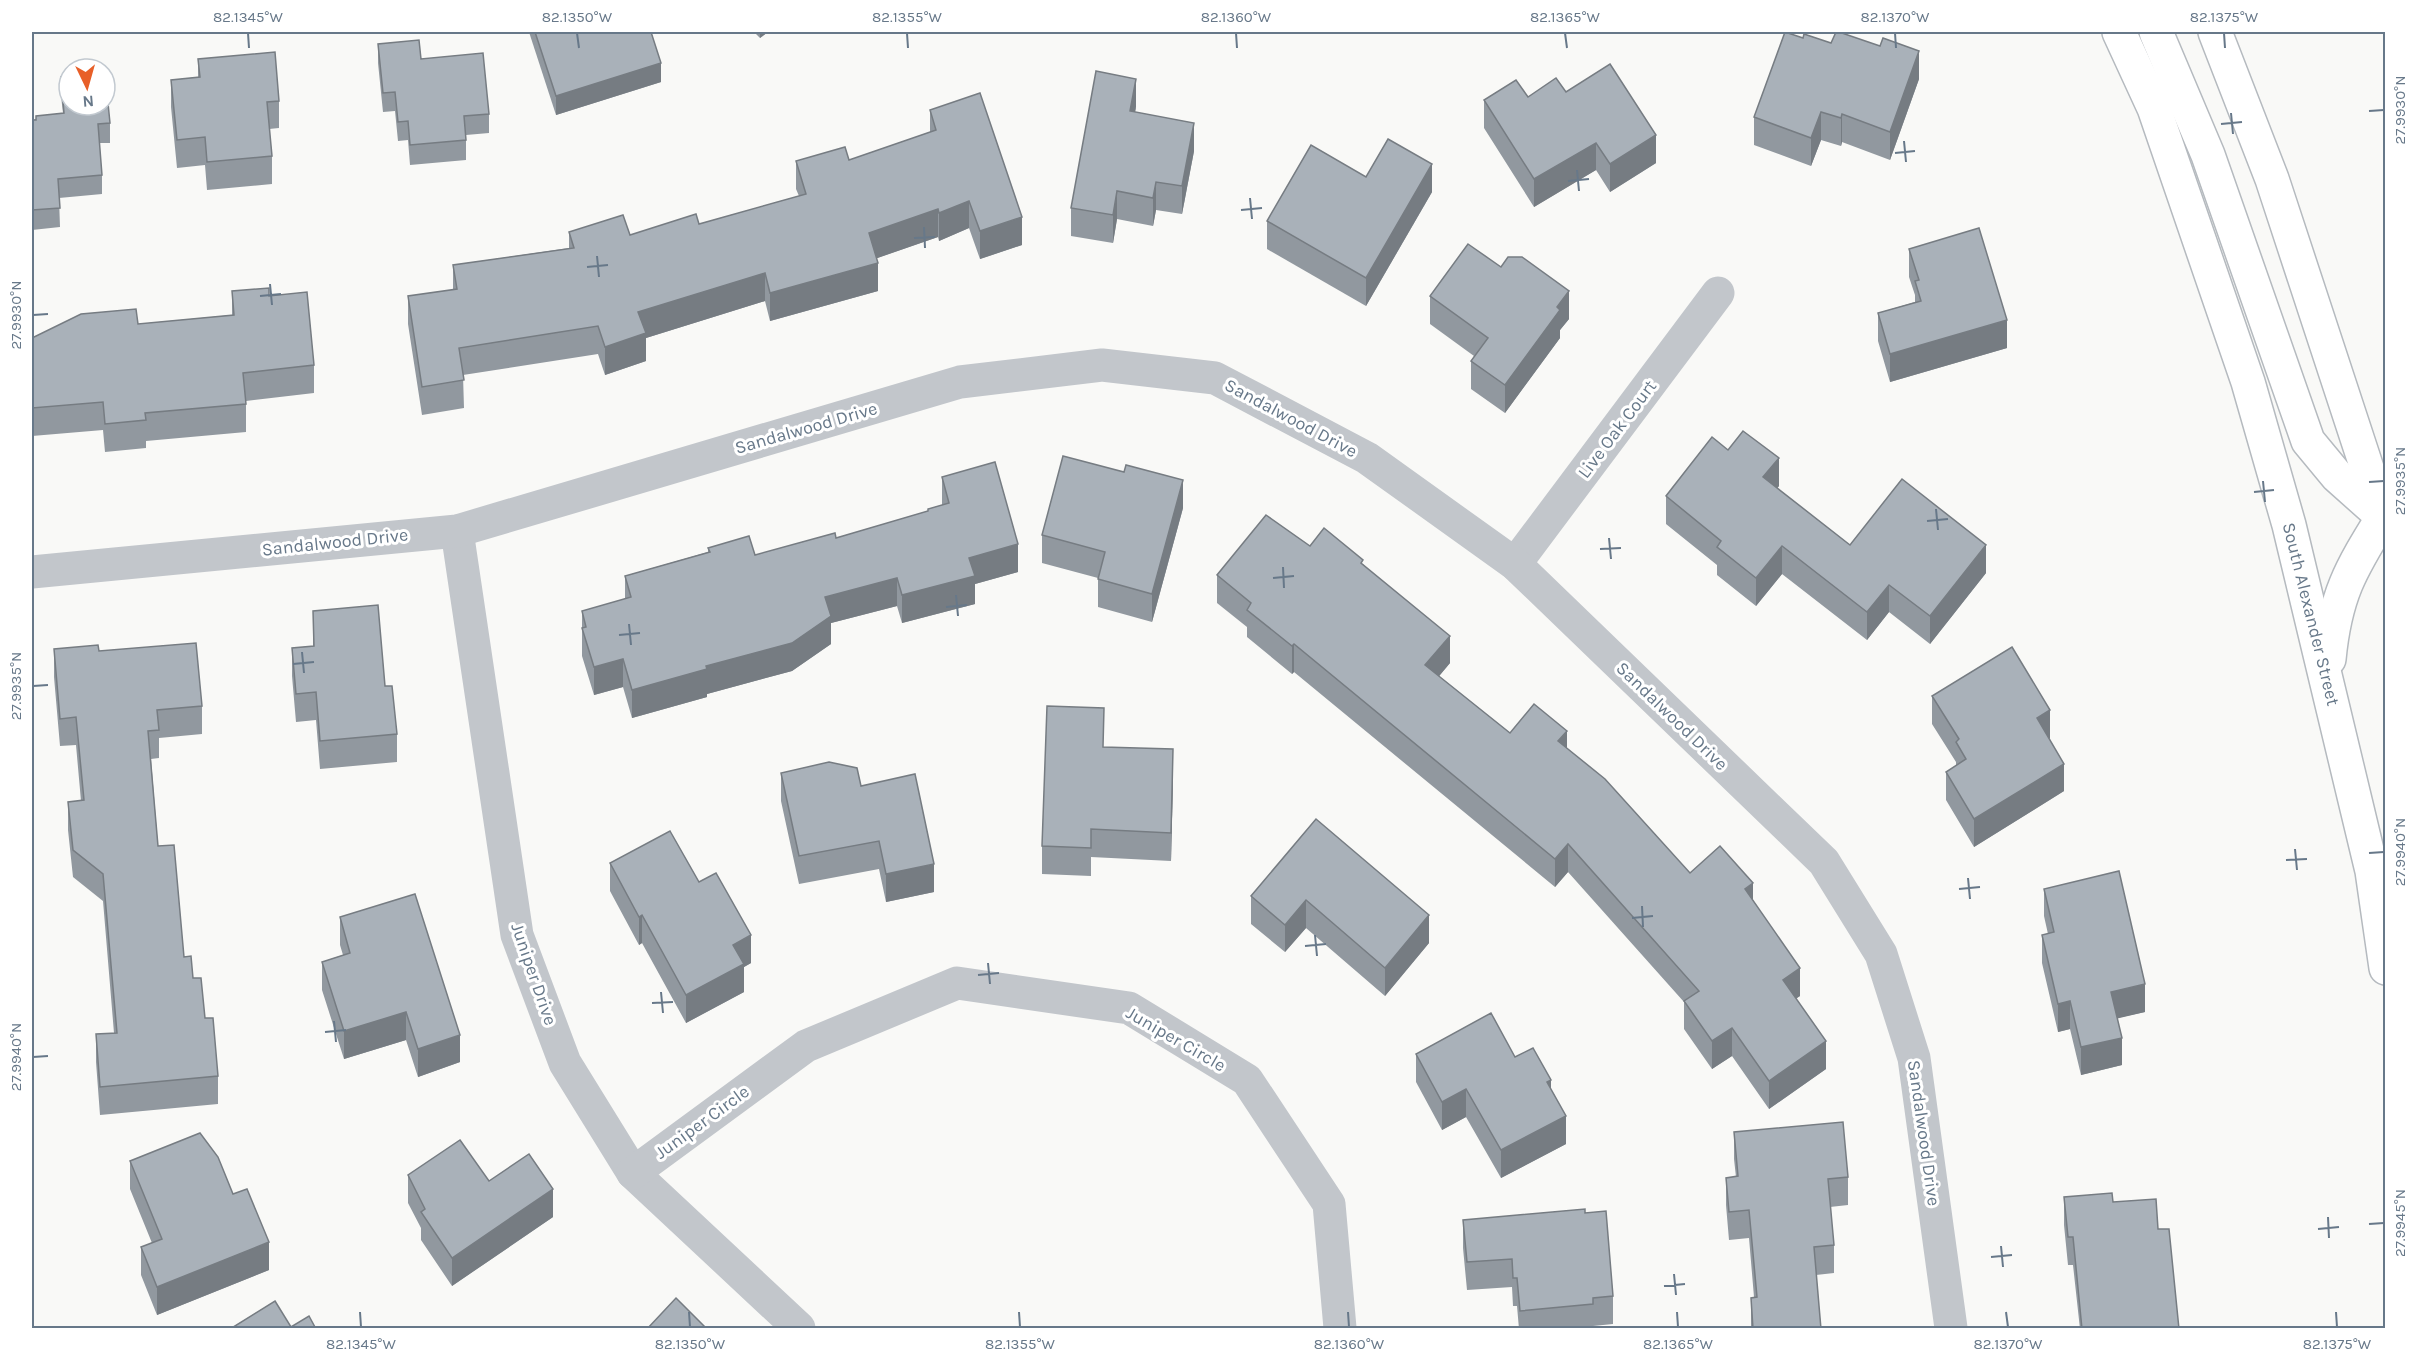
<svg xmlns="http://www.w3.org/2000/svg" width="2417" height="1360" viewBox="0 0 2417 1360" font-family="Karla,sans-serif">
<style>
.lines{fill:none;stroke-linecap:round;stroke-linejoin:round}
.major-casing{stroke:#b5babf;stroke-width:36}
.minor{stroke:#c2c6cb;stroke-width:33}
.major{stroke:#fff;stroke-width:33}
.wall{fill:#91989f}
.shaded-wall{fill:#767c82}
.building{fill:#a9b1b9;stroke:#767c82;stroke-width:1.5}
.ticks{fill:none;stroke:#677889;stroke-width:2}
.labels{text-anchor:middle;stroke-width:6;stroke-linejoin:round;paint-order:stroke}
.street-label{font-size:18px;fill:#677889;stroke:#fff}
.neatline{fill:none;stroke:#677889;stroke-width:2}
.ticks-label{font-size:15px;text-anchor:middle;fill:#677889}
</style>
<rect width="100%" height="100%" fill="#f9f9f7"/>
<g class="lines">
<defs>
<g id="major">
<path d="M2119,32L2154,108L2248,382L2289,525L2372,871L2386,968"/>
<path d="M2156,32L2208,155L2308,441L2337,476L2383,517"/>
<path d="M2215,32L2272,179L2382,514"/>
<path d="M2329,659C2335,596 2350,570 2383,517"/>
</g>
</defs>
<use href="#major" class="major-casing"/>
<g class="minor">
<path d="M457,531L517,935L565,1063L633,1173L799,1328"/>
<path d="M1515,564L1718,293"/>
<path d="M32,572L457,531L960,382L1102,365L1215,378L1367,458L1515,564L1824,862L1881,954L1914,1058L1951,1328"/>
<path d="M633,1173L806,1046L957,983L1129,1008L1247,1080L1329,1204L1340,1328"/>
</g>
<use href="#major" class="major"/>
</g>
<g class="wall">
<path d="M529,32H651L661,82L556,115Z"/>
<path d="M754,32H768L760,38Z"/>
<path d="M1803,38L1919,79L1890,160L1842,142L1841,146L1821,140L1811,166L1754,145V117Z"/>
<path d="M378,44L421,59L489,114V133L466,135V160L410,165L408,140L398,141L395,111L383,112L378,63Z"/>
<path d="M198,59L279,101V128L269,129L272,156V184L207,190L205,165L177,168L171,107V80L198,77Z"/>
<path d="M61,77L110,123V143H99L102,175V194L59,198L60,227L32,230V120L63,113L61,96Z"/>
<path d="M1566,92L1656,163L1610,192L1596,170L1534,207L1484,128V100L1528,97Z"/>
<path d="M1136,107L1135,112L1194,151L1182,214L1156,210L1153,226L1117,219L1113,243L1071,236V208Z"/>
<path d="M930,110L1022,245L980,259L969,228L939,241L938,237L877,258L878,291L770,321L765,301L646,338V361L605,375L598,354L463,375L464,408L422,415L408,324V296L453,290V265L569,248V232L630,235L699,224L799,196L796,189V161L849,160L930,132Z"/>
<path d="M1366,177L1432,192L1366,306L1267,249V221Z"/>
<path d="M1909,249L2007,348L1890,382L1878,341V313L1915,302V295L1909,277Z"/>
<path d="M232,291L269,296L314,365V393L246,401V432L146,441V448L105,452L103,430L32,436V338L138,324L232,315Z"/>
<path d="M1430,296L1569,319L1560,330V338L1505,413L1471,389V361L1474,356L1430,324Z"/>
<path d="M1728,450L1779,486L1777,488L1850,545L1986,573L1930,644L1889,612L1867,640L1782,574L1756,606L1717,575V565L1666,524V496Z"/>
<path d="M942,477L1018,572L975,584V604L902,623L897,606L831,623V644L792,671L707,694V697L632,718L623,687L594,695L582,656V611L625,599V576L708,552V548L755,555L836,538L928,511V509L942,505Z"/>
<path d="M1183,508L1152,622L1098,607V578L1042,563V535Z"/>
<path d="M1363,564L1450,663L1439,676L1510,733L1567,748L1690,873L1753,900L1800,996L1796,998L1826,1069L1769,1109L1732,1056L1712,1069L1684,1029V1002L1568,872L1555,887L1294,672L1292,674L1247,637V627L1217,603V575Z"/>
<path d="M313,611L385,686L397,734V762L320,769L316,720L296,722L292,676V648L313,646Z"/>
<path d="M54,649L99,651L202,706V734L159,738V758L151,759L158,846L184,957L193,978L205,1018L218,1076V1104L100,1115L96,1062V1034L114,1033L103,901L73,877L68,830V802L81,801L76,745L60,746L54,677Z"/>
<path d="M1932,696L2050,738L2049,739L2064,791L1974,847L1946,800V772L1956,766V762L1932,724Z"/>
<path d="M1103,747L1173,777L1171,861L1091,857V876L1042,874V846Z"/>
<path d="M781,773L861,786L934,892L886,902L879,869L799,884L781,801Z"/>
<path d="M1316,819L1429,943L1385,996L1306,928L1285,952L1251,924V896Z"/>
<path d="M610,863L699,882L751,963L744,967V992L686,1023L642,943L639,945L610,891Z"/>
<path d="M2044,889L2145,1012L2117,1018L2122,1065L2081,1075L2070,1029L2058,1032L2042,963V935L2048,934L2044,916Z"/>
<path d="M340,917L460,1062L418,1077L406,1040L344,1059L322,990V962L343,955L340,945Z"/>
<path d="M1416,1054L1515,1057L1551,1089L1566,1144L1501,1178L1466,1117L1442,1130L1416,1082Z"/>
<path d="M1734,1132L1848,1177V1205L1830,1207L1834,1245V1273L1816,1275L1821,1329H1751V1298L1754,1297L1749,1238L1729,1240L1726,1205V1178L1736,1177L1734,1159Z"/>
<path d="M130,1161L233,1194L269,1270L157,1315L141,1275V1247L152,1243L130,1189Z"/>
<path d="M408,1175L489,1181L553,1217L452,1286L421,1240V1228L408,1203Z"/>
<path d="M2064,1197L2113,1202L2158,1229L2179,1329H2080L2073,1265H2068L2064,1225Z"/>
<path d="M1585,1213L1613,1296V1324L1593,1326V1329H1519L1517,1306H1513L1512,1287L1467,1290L1463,1248V1220Z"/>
</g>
<g class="shaded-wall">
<path d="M760,32H768L760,38Z"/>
<path d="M1919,51V79L1890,160V132Z"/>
<path d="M661,63V82L556,115V96Z"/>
<path d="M1136,79V107L1130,139V111Z"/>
<path d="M1821,112V140L1811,166V138Z"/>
<path d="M1842,114V142L1841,146V118Z"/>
<path d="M1194,123V151L1182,214V186Z"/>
<path d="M1656,135V163L1610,192V164Z"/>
<path d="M1596,143V170L1534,207V179Z"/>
<path d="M1432,164V192L1366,306V278Z"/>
<path d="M1156,182V210L1153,226V198Z"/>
<path d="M1117,191V219L1113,243V215Z"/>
<path d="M969,201V228L939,241V213Z"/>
<path d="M938,209V237L869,261V233Z"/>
<path d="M1022,217V245L980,259V231Z"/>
<path d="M878,263V291L770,321V293Z"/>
<path d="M765,273V301L646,338V361L605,375V347L638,312Z"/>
<path d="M1569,291V319L1560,330V338L1505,413V385L1557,307Z"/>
<path d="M2007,320V348L1890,382V354Z"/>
<path d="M1779,458V486L1763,505V477Z"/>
<path d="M1183,480V508L1152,622V594Z"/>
<path d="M1018,544V572L975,584V604L902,623V595L969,558Z"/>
<path d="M1986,545V573L1930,644V616Z"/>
<path d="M1782,546V574L1756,606V578Z"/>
<path d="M897,578V606L831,623V644L792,671L707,694V697L632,718V690L706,666L825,597Z"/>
<path d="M1889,585V612L1867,640V612Z"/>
<path d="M1450,636V663L1425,693V665Z"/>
<path d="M1294,644V672L1292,674V646Z"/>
<path d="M623,659V687L594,695V667Z"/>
<path d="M2050,710V738L2037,746V718Z"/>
<path d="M1567,731V759L1558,741Z"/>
<path d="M1173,749V777L1171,861V833Z"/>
<path d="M2064,764V791L1974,847V819Z"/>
<path d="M1568,844V872L1555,887V859Z"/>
<path d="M934,864V892L886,902V874Z"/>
<path d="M1753,883V911L1745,889Z"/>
<path d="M1306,900V928L1285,952V925Z"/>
<path d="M642,915V943L639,945V917Z"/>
<path d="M1429,915V943L1385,996V968Z"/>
<path d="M751,935V963L744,967V992L686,1023V995L733,945Z"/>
<path d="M1800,968V996L1783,1008V980Z"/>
<path d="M2145,984V1012L2111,1020V992Z"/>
<path d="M2070,1001V1029L2058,1032V1004Z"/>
<path d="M406,1012V1040L344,1059V1031Z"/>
<path d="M1732,1028V1056L1712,1069V1041Z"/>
<path d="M460,1035V1062L418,1077V1049Z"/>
<path d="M2122,1038V1065L2081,1075V1047Z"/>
<path d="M1826,1041V1069L1769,1109V1081Z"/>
<path d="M1551,1080V1108L1547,1082Z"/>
<path d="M1466,1089V1117L1442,1130V1102Z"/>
<path d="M1566,1116V1144L1501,1178V1150Z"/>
<path d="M553,1189V1217L452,1286V1258Z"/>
<path d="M269,1242V1270L157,1315V1287Z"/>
</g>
<g class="building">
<path d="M535,32H651L661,63L556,96Z"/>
<path d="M1785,32L1803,38L1804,34L1831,43L1836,32H1839L1880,46L1883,38L1919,51L1890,132L1842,114L1841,118L1821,112L1811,138L1754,117Z"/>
<path d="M419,40L421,59L483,53L489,114L464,116L466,140L410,145L408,121L398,122L395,92L383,93L378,44Z"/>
<path d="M275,52L279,101L267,102L272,156L207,162L205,137L177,140L171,80L200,77L198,59Z"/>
<path d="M1610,64L1656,135L1610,164L1596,143L1534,179L1484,100L1516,80L1528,97L1556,78L1566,92Z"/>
<path d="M1096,71L1136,79L1130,111L1194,123L1182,186L1156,182L1153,198L1117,191L1113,215L1071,208Z"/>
<path d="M105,73L110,123L98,124L102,175L58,179L60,208L32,210V120H36V116L64,113L61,77L69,76V105H105Z"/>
<path d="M980,93L1022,217L980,231L969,201L939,213L938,209L869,233L878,263L770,293L765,273L638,312L646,333L605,347L598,326L459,348L464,380L422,387L408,296L457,289L453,265L574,248L569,232L623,215L630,235L696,214L699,224L806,194L796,161L845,147L849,160L936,130L930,110Z"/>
<path d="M1388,139L1432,164L1366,278L1267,221L1311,145L1366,177Z"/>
<path d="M1979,228L2007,320L1890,354L1878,313L1921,301L1915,281L1919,280L1909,249Z"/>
<path d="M1468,244L1501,267L1508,257H1522L1569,291L1557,307L1560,310L1505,385L1471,361L1488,338L1430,296Z"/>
<path d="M269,288V296L307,292L314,365L243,373L246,404L145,413L146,420L105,424L103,402L32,408V338L81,314L136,309L138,324L234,315L232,291Z"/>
<path d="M1743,431L1779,458L1763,477L1850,545L1902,479L1986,545L1930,616L1889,585L1867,612L1782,546L1756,578L1717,547L1721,541L1666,496L1712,437L1728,450Z"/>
<path d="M1063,456L1124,472L1126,465L1183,480L1152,594L1098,579L1105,552L1042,535Z"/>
<path d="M995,462L1018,544L969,558L975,576L902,595L897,578L825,597L831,616L792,643L706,666L707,669L632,690L623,659L594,667L582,628L586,627L582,611L631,597L625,576L710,552L708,548L749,536L755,555L835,533L836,538L928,511V509L949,503L942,477Z"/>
<path d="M1266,515L1310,546L1324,528L1363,560L1361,563L1450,636L1425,665L1510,733L1534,704L1567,731L1558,741L1605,779L1690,873L1720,846L1753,883L1745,889L1800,968L1783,980L1826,1041L1769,1081L1732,1028L1712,1041L1684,1001L1699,991L1568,844L1555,859L1294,644L1292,646L1247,610L1251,603L1217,575Z"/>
<path d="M378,605L385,686H392L397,734L320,741L316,692L296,694L292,648L314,646L313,611Z"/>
<path d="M196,643L202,706L157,710L159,730L148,731L158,846L174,845L184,957L191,956L193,978H201L205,1018H213L218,1076L100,1087L96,1034L117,1033L103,874L73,850L68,802L84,800L76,717L60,719L54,649L98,645L99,651Z"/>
<path d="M2012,647L2050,710L2037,718L2064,764L1974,819L1946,772L1966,759L1956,742L1959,739L1932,696Z"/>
<path d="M1047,706L1104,708L1103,747L1173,749L1171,833L1091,829V848L1042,846Z"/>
<path d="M829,762L857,768L861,786L915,774L934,864L886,874L879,841L799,856L781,773Z"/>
<path d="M1316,819L1429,915L1385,968L1306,900L1285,925L1251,896Z"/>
<path d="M670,831L699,882L716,873L751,935L733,945L744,964L686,995L642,915L639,917L610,863Z"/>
<path d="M2119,871L2145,984L2111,992L2122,1038L2081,1047L2070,1001L2058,1004L2042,935L2054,932L2044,889Z"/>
<path d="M415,894L460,1035L418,1049L406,1012L344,1031L322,962L350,953L340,917Z"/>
<path d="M1491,1013L1515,1057L1533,1048L1551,1080L1547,1082L1566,1116L1501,1150L1466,1089L1442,1102L1416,1054Z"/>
<path d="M1843,1122L1848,1177L1828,1179L1834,1245L1814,1247L1821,1329H1753L1751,1298L1757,1297L1749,1210L1729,1212L1726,1178L1738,1176L1734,1132Z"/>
<path d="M200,1133L218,1157L233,1194L247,1189L269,1242L157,1287L141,1247L162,1239L130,1161Z"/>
<path d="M460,1140L489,1181L529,1154L553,1189L452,1258L421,1212L425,1209L408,1175Z"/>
<path d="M2112,1193L2113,1202L2156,1199L2158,1229H2169L2179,1329H2082L2073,1237H2068L2064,1197Z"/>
<path d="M1585,1209V1213L1606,1211L1613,1296L1593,1298V1304L1520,1311L1517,1278H1513L1512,1259L1467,1262L1463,1220Z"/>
<path d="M676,1298L707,1329H647Z"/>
<path d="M275,1301L291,1327L309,1316L316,1329H230Z"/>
</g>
<path class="ticks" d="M248,33L249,48M577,33L579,48M907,33L908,48M1236,33L1237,48M1565,33L1567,48M1895,33L1896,48M2224,33L2225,48M2369,111L2384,110M2231,113L2233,134M2221,124L2242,122M1904,141L1906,162M1895,153L1915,151M1577,170L1579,191M1568,181L1589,179M1250,198L1252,219M1241,210L1262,208M924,227L925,248M914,238L935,237M597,256L599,277M587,267L608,265M270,284L272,305M260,296L281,294M33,315L48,314M2263,481L2265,502M2369,482L2384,481M2254,492L2274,490M1936,509L1938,530M1927,521L1948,519M1609,538L1611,559M1600,549L1621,548M1283,567L1284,588M1273,578L1294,576M956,595L958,616M946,607L967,605M629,624L631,645M619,635L640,633M302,652L304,673M293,664L314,662M33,686L48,685M2295,849L2297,870M2369,853L2384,852M2286,860L2307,859M1968,878L1970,899M1959,889L1980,887M1642,906L1643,927M1632,918L1653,916M1315,935L1317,956M1305,946L1326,944M988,963L990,984M978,975L999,973M661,992L663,1013M652,1003L673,1002M334,1021L336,1042M325,1032L346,1030M33,1057L48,1056M2328,1217L2329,1238M2369,1224L2384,1223M2318,1229L2339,1227M2001,1246L2003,1267M1991,1257L2012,1255M1674,1274L1676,1295M1664,1286L1685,1284M360,1312L361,1327M689,1312L690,1327M1019,1312L1020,1327M1348,1312L1349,1327M1677,1312L1678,1327M2006,1312L2008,1327M2336,1312L2337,1327"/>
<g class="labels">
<g class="street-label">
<text transform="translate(1291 418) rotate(28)" y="6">Sandalwood Drive</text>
<text transform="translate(806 428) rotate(-16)" y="6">Sandalwood Drive</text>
<text transform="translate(1617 429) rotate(-53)" y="6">Live Oak Court</text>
<text transform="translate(335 542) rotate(-6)" y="6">Sandalwood Drive</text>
<text transform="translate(2311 614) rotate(76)" y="6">South Alexander Street</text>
<text transform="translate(1672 716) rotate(44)" y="6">Sandalwood Drive</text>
<text transform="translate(534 974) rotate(71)" y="6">Juniper Drive</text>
<text transform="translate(1176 1039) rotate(30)" y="6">Juniper Circle</text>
<text transform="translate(702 1122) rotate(-36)" y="6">Juniper Circle</text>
<text transform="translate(1924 1133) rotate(82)" y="6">Sandalwood Drive</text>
</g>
</g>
<rect width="2417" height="1360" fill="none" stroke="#ffffff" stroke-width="66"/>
<g transform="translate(87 87) rotate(175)"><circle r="28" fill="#ffffff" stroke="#c2c9d0" stroke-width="1.5"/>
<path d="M0-4.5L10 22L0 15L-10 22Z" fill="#e85f28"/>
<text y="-9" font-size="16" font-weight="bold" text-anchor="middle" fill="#677889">N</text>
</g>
<rect x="33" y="33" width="2351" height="1294" class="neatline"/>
<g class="ticks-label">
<text x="248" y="22">82.1345°W</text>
<text x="577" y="22">82.1350°W</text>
<text x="907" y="22">82.1355°W</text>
<text x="1236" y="22">82.1360°W</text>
<text x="1565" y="22">82.1365°W</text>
<text x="1895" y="22">82.1370°W</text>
<text x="2224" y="22">82.1375°W</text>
<text transform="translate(2400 110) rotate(-90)" y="5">27.9930°N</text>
<text transform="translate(16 315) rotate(-90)" y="5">27.9930°N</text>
<text transform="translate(2400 481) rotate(-90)" y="5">27.9935°N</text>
<text transform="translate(16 686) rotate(-90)" y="5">27.9935°N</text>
<text transform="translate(2400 852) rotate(-90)" y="5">27.9940°N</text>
<text transform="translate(16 1057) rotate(-90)" y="5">27.9940°N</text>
<text transform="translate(2400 1223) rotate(-90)" y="5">27.9945°N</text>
<text x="361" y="1349">82.1345°W</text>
<text x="690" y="1349">82.1350°W</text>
<text x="1020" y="1349">82.1355°W</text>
<text x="1349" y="1349">82.1360°W</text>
<text x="1678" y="1349">82.1365°W</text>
<text x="2008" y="1349">82.1370°W</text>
<text x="2337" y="1349">82.1375°W</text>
</g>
</svg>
